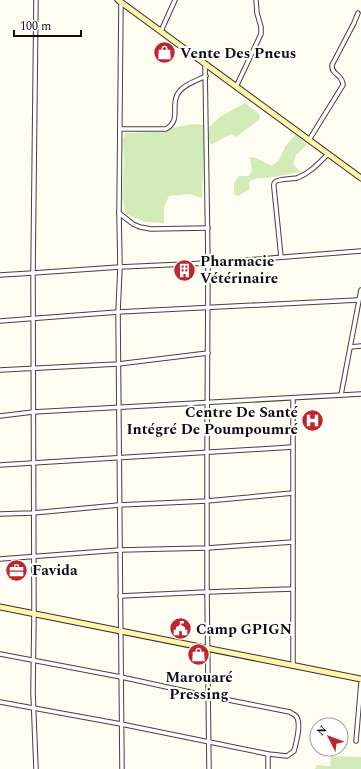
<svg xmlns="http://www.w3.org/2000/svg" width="361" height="769" viewBox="0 0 361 769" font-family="Spectral,serif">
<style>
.green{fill:#d3eab9}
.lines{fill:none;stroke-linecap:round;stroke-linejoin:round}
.street-casing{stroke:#424242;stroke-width:5.5}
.secondary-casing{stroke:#313131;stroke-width:7}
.street{stroke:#fff;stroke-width:3.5}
.secondary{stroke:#fff5ac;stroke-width:5}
.labels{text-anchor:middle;stroke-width:4;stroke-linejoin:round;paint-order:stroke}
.poi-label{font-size:15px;font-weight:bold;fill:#0f0f0f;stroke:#fff;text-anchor:start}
</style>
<rect width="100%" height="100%" fill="#fffcf1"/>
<g class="green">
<path d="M245,103L259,114L260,119L236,137L232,134L223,138L211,145L209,142V127L221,116Z"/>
<path d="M194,124L203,125L204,153L202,198L189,194L169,196L164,207V223L145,222L126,214L122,198L124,160L123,140L125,133L163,132L175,127Z"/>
<path d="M296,134L307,145L296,155L293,164L301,172L267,178H257L250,181L249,184L250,189L238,196L234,194V183L239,176H249L252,170L250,157L256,158L272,166L279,160L285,147Z"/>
<path d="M331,756L361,757V769H315L317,765L330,766Z"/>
</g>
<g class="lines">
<defs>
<g id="street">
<path d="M121,2L119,213L120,267L118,312L122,769"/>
<path d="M161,31L175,0"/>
<path d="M205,64L208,263L207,452V592L209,769"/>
<path d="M236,87L261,34V27L257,13L256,0"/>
<path d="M120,129H166C181,120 171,108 177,95C182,85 196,81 206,76"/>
<path d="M309,140L343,85C343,74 331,75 332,65L354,23L358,13"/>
<path d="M119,213L133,224L140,227L151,229L208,228"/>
<path d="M281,257L274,188C274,186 273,184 275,182C277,179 292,179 297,178C310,173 318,164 328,154"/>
<path d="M0,275L33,273L120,267L208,263L361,251"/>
<path d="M0,321L118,312L358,300"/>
<path d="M350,347L361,346"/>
<path d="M0,370L118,364L208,353"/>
<path d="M341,395L361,290"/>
<path d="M0,416L33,412L361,394"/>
<path d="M0,465L293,447"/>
<path d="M0,514L33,513L119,505L207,501L293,493"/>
<path d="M0,559L120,550L207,548L293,542"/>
<path d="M120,596L207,592L293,589"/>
<path d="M0,654L121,677L208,696L290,712C292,714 294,714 296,716C302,724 296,743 294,751L287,756L268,754L121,724L0,702"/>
<path d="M293,666V398"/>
<path d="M356,741L361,683"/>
<path d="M36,769L33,692L34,614L33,273L36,0"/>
<path d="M268,769V754"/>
</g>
<g id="secondary">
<path d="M118,0L361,178"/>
<path d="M0,607L361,679"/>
</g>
</defs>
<use href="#street" class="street-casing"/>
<use href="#secondary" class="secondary-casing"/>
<use href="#street" class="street"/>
<use href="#secondary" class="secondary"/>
</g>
<defs>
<symbol id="shop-disc" viewBox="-11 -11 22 22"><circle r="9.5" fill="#c2242d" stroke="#fff"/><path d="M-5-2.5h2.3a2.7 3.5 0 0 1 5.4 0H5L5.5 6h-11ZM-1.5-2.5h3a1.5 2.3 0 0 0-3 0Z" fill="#fff"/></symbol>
<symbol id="building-disc" viewBox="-11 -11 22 22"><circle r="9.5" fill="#c2242d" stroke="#fff"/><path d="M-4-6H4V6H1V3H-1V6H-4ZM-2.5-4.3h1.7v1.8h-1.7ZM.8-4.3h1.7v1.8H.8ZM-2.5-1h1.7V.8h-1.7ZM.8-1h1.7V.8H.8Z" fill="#fff"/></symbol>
<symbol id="hospital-disc" viewBox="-11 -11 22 22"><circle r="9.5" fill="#c2242d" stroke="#fff"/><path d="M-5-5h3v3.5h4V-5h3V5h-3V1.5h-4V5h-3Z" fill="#fff"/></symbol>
<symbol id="office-disc" viewBox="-11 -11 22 22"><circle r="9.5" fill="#c2242d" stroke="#fff"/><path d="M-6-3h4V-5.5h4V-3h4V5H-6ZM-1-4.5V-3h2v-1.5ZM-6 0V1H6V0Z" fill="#fff"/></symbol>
<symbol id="civic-disc" viewBox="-11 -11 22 22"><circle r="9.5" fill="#c2242d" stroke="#fff"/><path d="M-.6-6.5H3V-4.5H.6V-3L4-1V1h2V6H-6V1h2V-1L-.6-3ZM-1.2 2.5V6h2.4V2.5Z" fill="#fff"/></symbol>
</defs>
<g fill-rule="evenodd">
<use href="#shop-disc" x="152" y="40" width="25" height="25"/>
<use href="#building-disc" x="172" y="258" width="25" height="25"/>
<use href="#hospital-disc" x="300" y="408" width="25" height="25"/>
<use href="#office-disc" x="4" y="558" width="25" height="25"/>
<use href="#civic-disc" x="168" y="616" width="25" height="25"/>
<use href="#shop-disc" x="186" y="642" width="25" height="25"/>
</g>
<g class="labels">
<g class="poi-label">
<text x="180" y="58">Vente Des Pneus</text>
<text x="200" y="266">Pharmacie<tspan x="200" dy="17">Vétérinaire</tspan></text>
<text x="298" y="417" text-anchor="end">Centre De Santé<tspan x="298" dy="17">Intégré De Poumpoumré</tspan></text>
<text x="32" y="575">Favida</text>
<text x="196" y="634">Camp GPIGN</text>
<text x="199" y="682" text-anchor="middle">Marouaré<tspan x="199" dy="17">Pressing</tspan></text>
</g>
</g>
<g transform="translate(329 737) rotate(312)"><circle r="19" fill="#ffffff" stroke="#9f9f9f"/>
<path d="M0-3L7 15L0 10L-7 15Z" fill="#c2242d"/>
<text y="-6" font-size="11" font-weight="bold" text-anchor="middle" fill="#0f0f0f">N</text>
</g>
<path d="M14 30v6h67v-6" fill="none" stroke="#0f0f0f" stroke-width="2"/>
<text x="20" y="30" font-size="12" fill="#0f0f0f" stroke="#ffffff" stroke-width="3" paint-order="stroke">100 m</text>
</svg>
